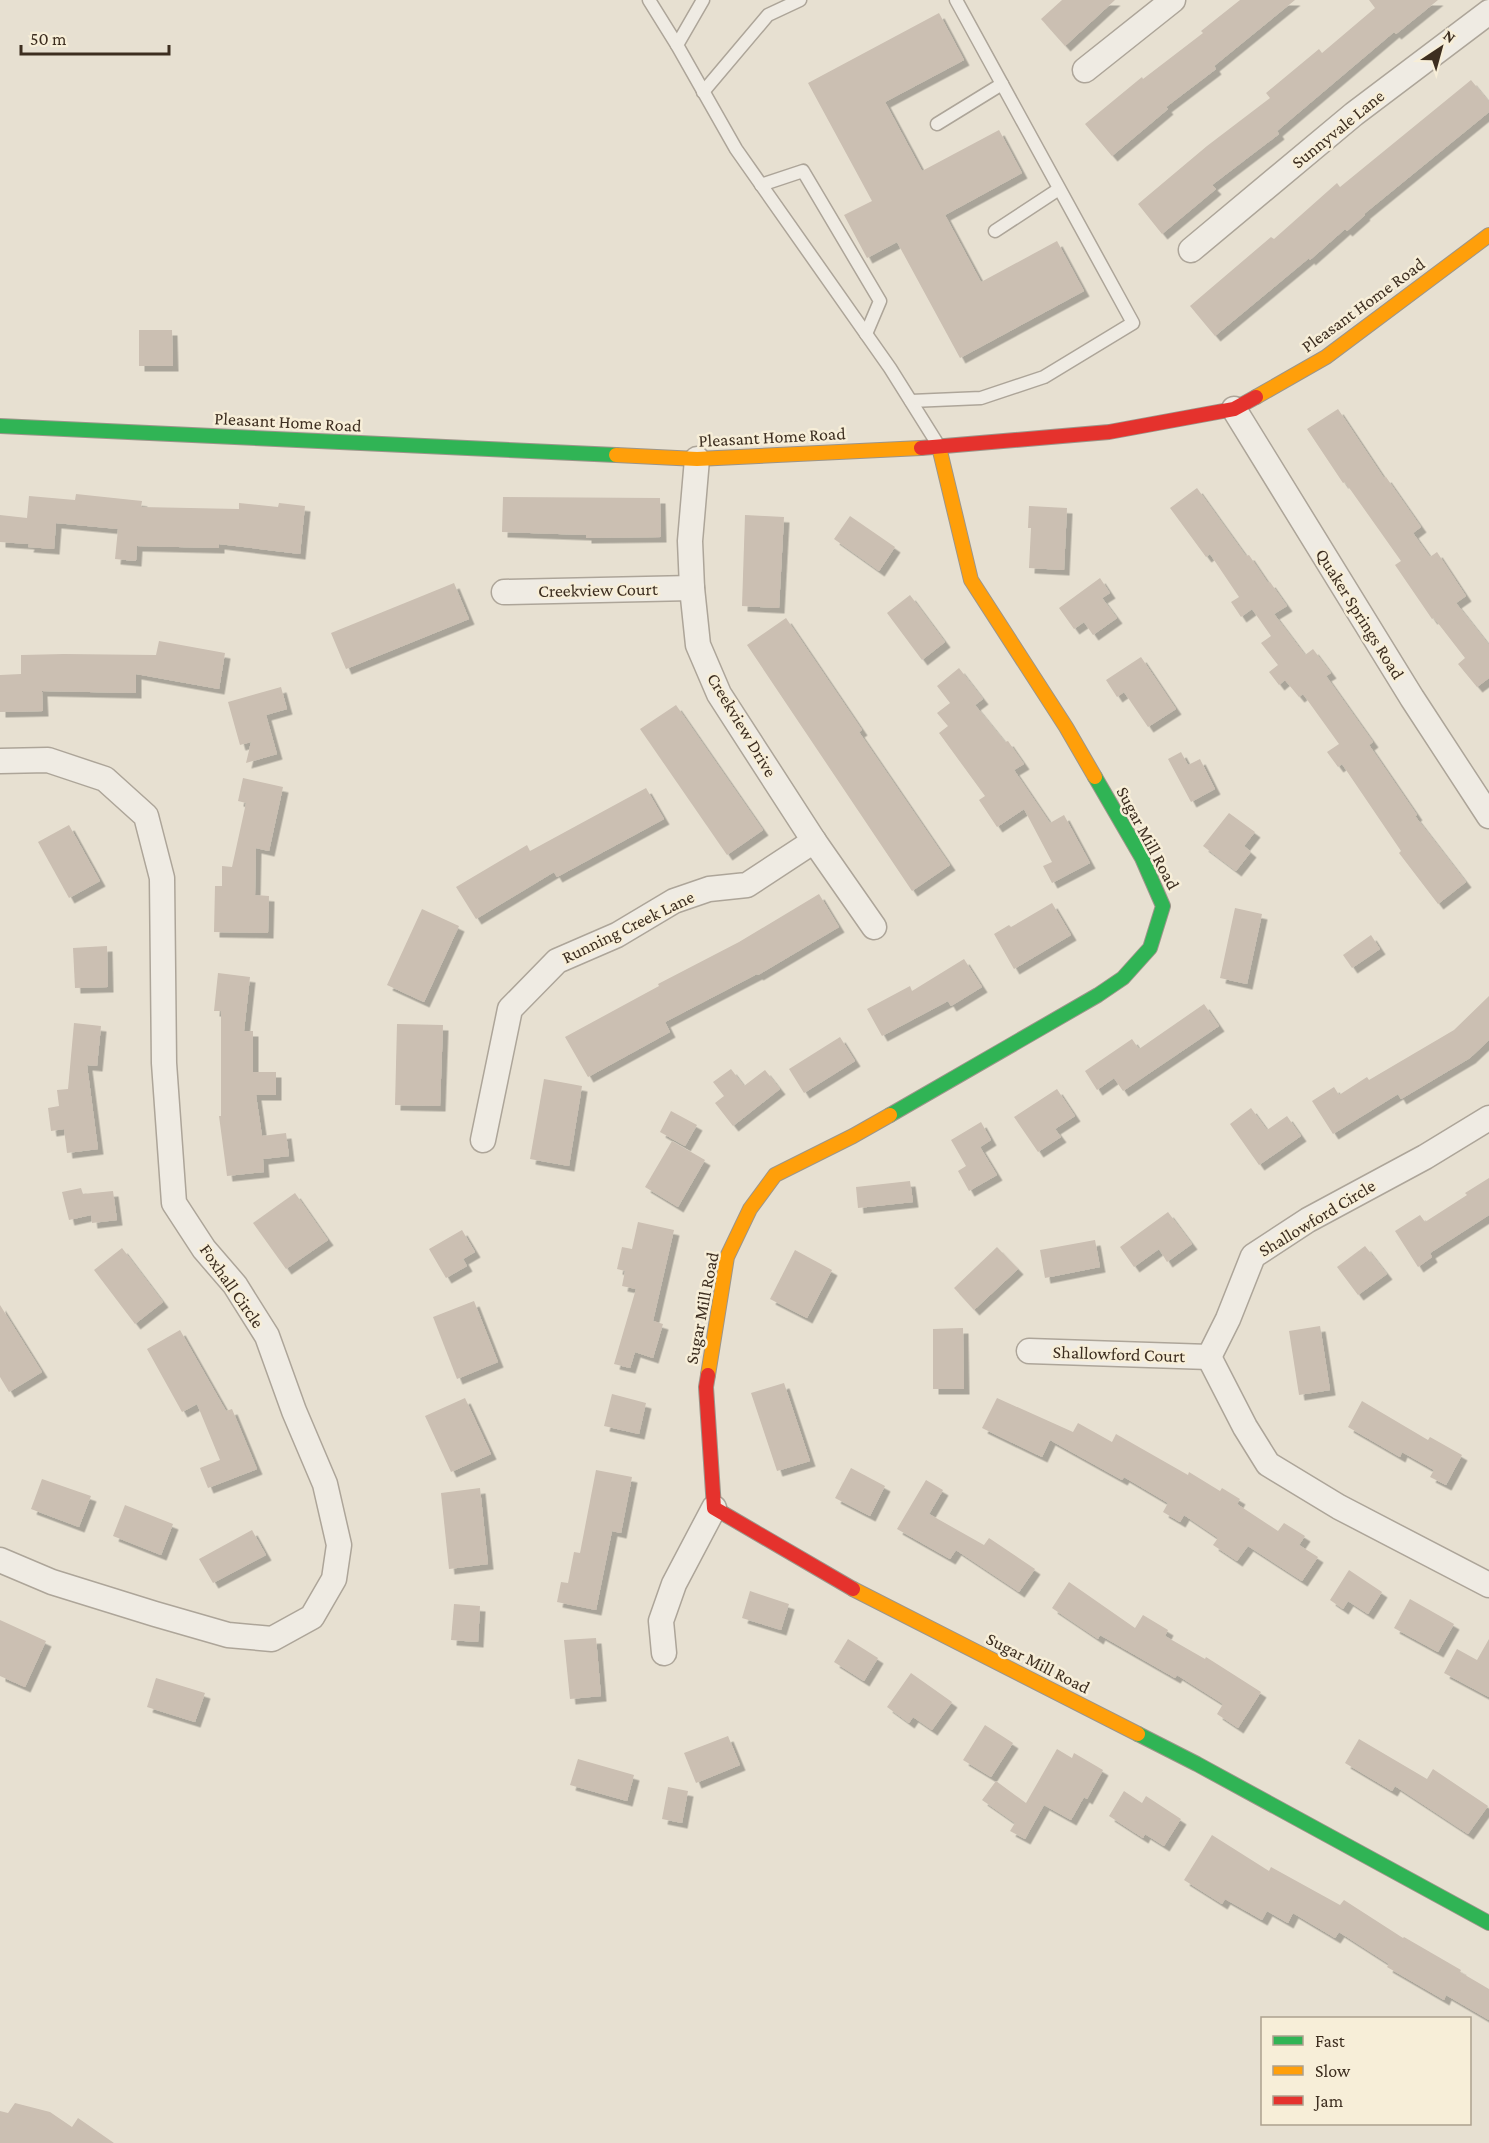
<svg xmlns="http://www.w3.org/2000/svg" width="1489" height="2143" viewBox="0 0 1489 2143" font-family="'Crimson Pro',serif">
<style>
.building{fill:#cbbfb2;filter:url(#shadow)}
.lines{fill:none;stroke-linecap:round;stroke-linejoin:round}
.lane-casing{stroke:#ada599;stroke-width:15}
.street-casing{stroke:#ada599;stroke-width:27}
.fast-casing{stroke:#9c958a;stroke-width:16}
.slow-casing{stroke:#9c958a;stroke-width:16}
.jam-casing{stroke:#9c958a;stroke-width:16}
.lane{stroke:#efebe3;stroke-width:12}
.street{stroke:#efebe3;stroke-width:24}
.fast{stroke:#30b455;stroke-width:14}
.slow{stroke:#ff9f0a;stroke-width:14}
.jam{stroke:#e5322d;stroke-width:14}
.labels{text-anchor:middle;stroke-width:5;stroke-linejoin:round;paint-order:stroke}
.street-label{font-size:18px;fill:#3d2e20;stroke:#f7eed8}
</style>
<defs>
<filter id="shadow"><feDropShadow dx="5.5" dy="5.5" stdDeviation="0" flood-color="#0004"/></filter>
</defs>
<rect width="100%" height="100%" fill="#e7e0d1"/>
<g class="building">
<path d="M1062,0H1115L1065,46L1041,19Z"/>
<path d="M1240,0H1295L1214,66L1216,69L1166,107L1168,109L1112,156L1085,124L1142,77L1143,79L1203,33L1201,31Z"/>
<path d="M1369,0H1438L1396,34L1394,32L1277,131L1279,134L1212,185L1216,189L1162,234L1138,204L1207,146L1270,98L1266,93L1319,49L1322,53L1375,8Z"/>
<path d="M939,13L964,60L885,102L922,171L999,130L1022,173L945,215L981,282L1057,241L1084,291L960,358L897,242L867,258L844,215L872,201L808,83Z"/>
<path d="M1471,80L1489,102V112L1364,214L1365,215L1347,231L1345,229L1310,260L1309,258L1215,336L1190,306L1271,237L1274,239L1337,183L1340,187Z"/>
<path d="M139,330H172L173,366H139Z"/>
<path d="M1338,409L1384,478L1386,477L1421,527L1413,533L1430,557L1437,552L1466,596L1456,603L1489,645V678L1477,687L1458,664L1465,658L1434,618L1432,619L1395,565L1401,561L1345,482L1343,483L1307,429Z"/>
<path d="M1197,488L1246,556L1249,555L1268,583L1270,582L1287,606L1274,614L1305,655L1313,649L1331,673L1326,676L1373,742L1369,745L1417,815L1415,816L1466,882L1438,904L1399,853L1401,851L1342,764L1338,767L1327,752L1339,744L1303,694L1299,697L1285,680L1279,685L1269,672L1278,665L1261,643L1271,636L1252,609L1241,617L1231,602L1239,597L1210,554L1206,557L1170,508Z"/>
<path d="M76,494L142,501L141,507L239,509V503L278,507L279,503L305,506L300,554L219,544V548L137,546L136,561L115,559L118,529L56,523L54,549L28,547L29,544L0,542V515L27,518L29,496L75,500Z"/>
<path d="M503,497L660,498L661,537L586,538V535L502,532Z"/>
<path d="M1029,506L1067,508L1064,570L1029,568L1031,528H1028Z"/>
<path d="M745,515L784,517L779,608L742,606Z"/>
<path d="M850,516L895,547L879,571L834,539Z"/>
<path d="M1100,578L1110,593L1102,598L1117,618L1093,635L1084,622L1074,629L1059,608Z"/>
<path d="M454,583L469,619L346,669L331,633Z"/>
<path d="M910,595L945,642L922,660L887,613Z"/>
<path d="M786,618L862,730L859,732L950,865L912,891L747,645Z"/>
<path d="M159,641L225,653L219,689L136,674V693L42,691L43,711L0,712V675L21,674V655L64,654L156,655Z"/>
<path d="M1141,657L1176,709L1148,727L1124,692L1117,697L1106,680Z"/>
<path d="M959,668L983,699L975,705L1005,742L1008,741L1024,764L1014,770L1050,823L1064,815L1090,863L1052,883L1043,866L1052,862L1024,809L997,827L979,800L985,796L939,733L948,726L937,713L950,703L937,686Z"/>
<path d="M281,687L287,709L266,715L277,754L246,763L251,742L240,745L228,702Z"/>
<path d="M676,705L763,830L727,855L640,729Z"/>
<path d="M1181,752L1188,765L1200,759L1215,789L1191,802L1168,759Z"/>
<path d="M243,778L283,787L269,851L256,848L255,895L269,896L268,933L214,932L215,886H222V866L232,867L246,803L238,801Z"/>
<path d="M646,788L664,819L557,877L554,872L476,919L456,887L527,845L530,851Z"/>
<path d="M1229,813L1255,832L1244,846L1251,852L1236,871L1203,846Z"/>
<path d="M69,825L100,881L69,898L38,842Z"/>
<path d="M819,894L839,927L758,975L757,974L665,1022L670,1032L588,1077L565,1037L659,986L658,984L739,942Z"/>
<path d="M1052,903L1071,935L1014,969L994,934L1009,925L1011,927Z"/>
<path d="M1235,908L1262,914L1247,984L1220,978Z"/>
<path d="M422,909L459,926L424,1002L387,985Z"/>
<path d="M1371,935L1380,949L1352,968L1343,955Z"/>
<path d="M107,946L108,987L75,988L73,948Z"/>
<path d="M964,959L982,987L951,1006L948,1001L882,1036L867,1009L910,986L912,991Z"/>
<path d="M218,973L250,977L244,1031H253V1072H276V1095H256L262,1136L286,1133L289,1156L263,1159L264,1172L227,1176L219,1116H221V1011H214Z"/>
<path d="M1489,996V1040L1470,1058L1401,1099L1398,1094L1333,1134L1312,1101L1334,1087L1339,1095L1367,1077L1369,1080L1454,1030Z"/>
<path d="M1204,1004L1219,1026L1123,1091L1114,1078L1097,1090L1085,1071L1132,1039L1139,1049Z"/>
<path d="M74,1023L101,1026L97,1066L87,1065L98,1149L67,1153L64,1129L51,1131L48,1108L59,1106L57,1090L68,1089Z"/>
<path d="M397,1024L443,1025L440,1106L395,1105Z"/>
<path d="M840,1037L855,1061L804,1093L789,1069Z"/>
<path d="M731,1069L744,1086L765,1070L780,1089L733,1126L715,1103L724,1096L713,1082Z"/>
<path d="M544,1079L582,1086L569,1166L530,1159Z"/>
<path d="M1057,1089L1075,1116L1055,1129L1061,1137L1038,1152L1014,1117Z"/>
<path d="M1251,1108L1267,1130L1287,1116L1301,1136L1259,1165L1230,1124Z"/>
<path d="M671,1111L697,1125L685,1146L660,1132Z"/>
<path d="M981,1122L991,1140L980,1147L997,1175L969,1191L958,1171L966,1166L951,1140Z"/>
<path d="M672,1141L705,1160L678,1207L645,1187Z"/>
<path d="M1489,1178V1215L1430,1253L1432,1257L1418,1267L1395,1231L1420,1215L1425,1222L1467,1195L1465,1193Z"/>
<path d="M910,1181L913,1202L858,1208L856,1187Z"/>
<path d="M81,1188L83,1194L113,1191L117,1220L92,1223L91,1215L69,1220L62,1192Z"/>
<path d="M295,1193L328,1240L286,1269L253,1223Z"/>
<path d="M1168,1212L1192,1244L1167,1262L1159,1249L1134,1267L1120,1247Z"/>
<path d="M638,1222L674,1230L653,1321L663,1324L653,1358L635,1352L630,1368L614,1364L636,1289L622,1286L625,1271L617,1269L622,1247L632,1249Z"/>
<path d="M462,1230L475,1252L463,1259L467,1266L446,1278L429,1249Z"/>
<path d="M1095,1240L1100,1267L1045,1278L1040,1250Z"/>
<path d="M1365,1246L1387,1274L1358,1295L1337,1267Z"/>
<path d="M997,1247L1018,1269L974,1310L954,1288Z"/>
<path d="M122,1248L163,1302L135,1324L94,1270Z"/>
<path d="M795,1250L832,1270L807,1318L770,1299Z"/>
<path d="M474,1301L498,1362L457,1379L433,1317Z"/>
<path d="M0,1305L42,1372L9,1392L0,1377Z"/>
<path d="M1320,1326L1330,1390L1299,1395L1289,1331Z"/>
<path d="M963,1328L964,1389H933V1329Z"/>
<path d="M180,1330L226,1411L232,1409L257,1469L208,1488L200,1468L220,1460L197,1404L182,1412L147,1349Z"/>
<path d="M784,1383L810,1461L777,1471L751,1393Z"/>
<path d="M612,1394L646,1403L639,1434L604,1426Z"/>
<path d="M465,1398L491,1454L451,1472L425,1416Z"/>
<path d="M997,1398L1073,1432L1078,1423L1112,1442L1116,1434L1188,1475L1189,1472L1220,1491L1222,1488L1240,1499L1237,1504L1278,1531L1284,1523L1305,1536L1299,1545L1318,1557L1302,1581L1248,1546L1237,1561L1213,1545L1218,1538L1184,1515L1180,1522L1163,1512L1168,1503L1124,1477L1122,1480L1050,1440L1042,1457L982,1428Z"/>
<path d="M1362,1401L1428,1440L1430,1437L1462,1455L1446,1485L1430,1477L1434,1470L1402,1452L1400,1457L1348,1427Z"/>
<path d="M851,1468L885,1486L870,1516L835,1498Z"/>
<path d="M596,1470L632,1477L621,1533L612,1531L596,1610L557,1602L561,1582L568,1583L574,1552L580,1553Z"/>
<path d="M42,1479L91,1496L79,1527L31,1509Z"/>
<path d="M926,1480L943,1490L929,1514L984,1545L989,1538L1035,1569L1019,1592L956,1550L950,1559L897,1529Z"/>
<path d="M480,1488L488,1564L449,1569L441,1493Z"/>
<path d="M125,1505L173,1524L161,1555L113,1536Z"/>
<path d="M252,1530L266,1555L213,1583L199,1559Z"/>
<path d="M1349,1570L1382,1592L1368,1614L1348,1601L1343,1609L1330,1600Z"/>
<path d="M1069,1582L1135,1628L1143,1615L1168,1630L1165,1636L1205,1659L1206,1657L1261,1692L1238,1728L1217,1714L1223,1704L1177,1675L1175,1678L1100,1635L1098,1639L1052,1608Z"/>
<path d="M750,1591L789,1604L781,1630L742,1618Z"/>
<path d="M1410,1599L1454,1624L1438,1652L1394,1628Z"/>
<path d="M454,1604L480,1606L478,1642L451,1640Z"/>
<path d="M0,1620L46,1641L25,1687L0,1676Z"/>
<path d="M596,1638L601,1696L570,1699L564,1640Z"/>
<path d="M848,1639L878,1658L864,1681L834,1662Z"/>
<path d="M1489,1639V1697L1444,1673L1457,1649L1477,1660Z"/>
<path d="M911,1673L952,1702L932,1730L913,1717L909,1723L887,1707Z"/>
<path d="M156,1678L205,1693L195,1722L147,1707Z"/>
<path d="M985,1725L1013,1743L991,1777L963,1760Z"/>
<path d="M728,1736L740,1765L696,1783L684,1753Z"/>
<path d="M1359,1739L1427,1779L1433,1769L1488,1806L1468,1834L1395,1786L1392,1791L1345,1763Z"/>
<path d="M1057,1749L1072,1758L1074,1753L1103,1770L1087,1799L1084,1797L1071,1820L1044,1805L1025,1839L1010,1831L1015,1823L982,1800L996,1781L1026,1803Z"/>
<path d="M578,1759L634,1775L627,1801L570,1785Z"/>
<path d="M668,1787L688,1791L682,1823L662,1819Z"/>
<path d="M1124,1791L1142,1803L1146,1796L1181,1819L1164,1846L1145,1834L1143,1838L1109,1816Z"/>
<path d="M1212,1835L1269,1871L1271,1867L1340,1905L1344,1900L1403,1938L1404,1937L1461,1970L1460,1972L1489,1989V2020L1446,1995L1444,2000L1387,1967L1389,1964L1339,1932L1335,1938L1293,1913L1288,1923L1267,1911L1262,1920L1225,1899L1222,1904L1184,1880Z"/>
<path d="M15,2103L50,2112L72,2127L78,2118L114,2143H0V2111L8,2113Z"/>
</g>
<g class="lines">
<defs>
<g id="lane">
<path d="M649,0L677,45"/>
<path d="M703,0L677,45L736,149L890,368L937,443"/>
<path d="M703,92L768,15L800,0"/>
<path d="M937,124L1002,84"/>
<path d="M761,185L803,171L880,301L866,334"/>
<path d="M995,231L1059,189"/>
<path d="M911,401L981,398L1044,377L1133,323L956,0"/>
</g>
<g id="street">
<path d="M1085,70L1173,0"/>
<path d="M1191,250L1354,114L1489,12"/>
<path d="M1234,409L1412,698L1489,816"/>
<path d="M697,459L690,541L692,588L698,645L719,694L814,841L874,927"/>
<path d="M504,592L692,588"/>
<path d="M0,761L48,760L105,779L146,816L162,878L164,1063L174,1203L204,1249L235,1285L267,1336L294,1411L325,1484L339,1545L334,1579L312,1617L272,1639L228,1635L155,1614L52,1582L0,1560"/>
<path d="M483,1140L510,1009L557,961L617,935L674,901L709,889L747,885L814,841"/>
<path d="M1029,1351L1209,1357"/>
<path d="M1209,1357L1228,1319L1253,1256L1308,1220L1425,1157L1489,1118"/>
<path d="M1209,1357L1245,1427L1268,1464L1339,1507L1489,1585"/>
<path d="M664,1653L661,1621L674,1584L714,1508"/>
</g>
<g id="fast">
<path d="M0,426L616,455"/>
<path d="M890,1115L1098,995L1123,978L1150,948L1163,906L1142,858L1095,777"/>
<path d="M1138,1734L1197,1764L1489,1923"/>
</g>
<g id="slow">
<path d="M1256,397L1326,357L1489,235"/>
<path d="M939,447L971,580L1066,727L1095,777"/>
<path d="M616,455L697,459L921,448"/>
<path d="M708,1375L727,1257L750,1209L775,1175L853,1136L890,1115"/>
<path d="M853,1589L1138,1734"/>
</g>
<g id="jam">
<path d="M921,448L1109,432L1234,409L1256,397"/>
<path d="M708,1375L706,1387L714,1508L853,1589"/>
</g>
</defs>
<use href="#lane" class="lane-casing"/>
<use href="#street" class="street-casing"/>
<use href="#fast" class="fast-casing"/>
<use href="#slow" class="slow-casing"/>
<use href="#jam" class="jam-casing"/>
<use href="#lane" class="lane"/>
<use href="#street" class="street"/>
<use href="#fast" class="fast"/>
<use href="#slow" class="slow"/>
<use href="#jam" class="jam"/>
</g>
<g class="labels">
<g class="street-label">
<text transform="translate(1338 129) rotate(-39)" y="6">Sunnyvale Lane</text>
<text transform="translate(1363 305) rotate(-36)" y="6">Pleasant Home Road</text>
<text transform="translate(288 422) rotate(3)" y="6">Pleasant Home Road</text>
<text transform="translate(772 437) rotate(-3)" y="6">Pleasant Home Road</text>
<text transform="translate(598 590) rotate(-1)" y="6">Creekview Court</text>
<text transform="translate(1360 614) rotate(58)" y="6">Quaker Springs Road</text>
<text transform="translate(742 725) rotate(59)" y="6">Creekview Drive</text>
<text transform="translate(1148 838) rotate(62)" y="6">Sugar Mill Road</text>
<text transform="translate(628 927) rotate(-26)" y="6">Running Creek Lane</text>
<text transform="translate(1317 1218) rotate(-31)" y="6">Shallowford Circle</text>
<text transform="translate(232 1286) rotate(55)" y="6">Foxhall Circle</text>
<text transform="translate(702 1308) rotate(-79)" y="6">Sugar Mill Road</text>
<text transform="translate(1119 1354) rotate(2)" y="6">Shallowford Court</text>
<text transform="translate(1038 1663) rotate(27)" y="6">Sugar Mill Road</text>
</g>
</g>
<rect x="1261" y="2017" width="210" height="108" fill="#f7eed8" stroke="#ada18e" stroke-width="1.5"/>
<rect x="1273" y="2036" width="30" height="9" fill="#30b455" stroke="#ada18e" stroke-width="1.5"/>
<text x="1315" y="2047" font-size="18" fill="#3d2e20">Fast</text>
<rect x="1273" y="2066" width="30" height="9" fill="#ff9f0a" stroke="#ada18e" stroke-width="1.5"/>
<text x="1315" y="2077" font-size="18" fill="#3d2e20">Slow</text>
<rect x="1273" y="2096" width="30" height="9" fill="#e5322d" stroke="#ada18e" stroke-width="1.5"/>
<text x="1315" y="2107" font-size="18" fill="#3d2e20">Jam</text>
<g transform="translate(1441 48) rotate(36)" stroke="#f7eed8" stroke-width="4.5" paint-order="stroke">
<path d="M0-4.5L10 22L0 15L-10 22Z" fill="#3d2e20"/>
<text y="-9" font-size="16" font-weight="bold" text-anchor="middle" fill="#3d2e20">N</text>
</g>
<path d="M21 45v9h148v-9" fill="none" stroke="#3d2e20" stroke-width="3"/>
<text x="30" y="45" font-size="18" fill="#3d2e20" stroke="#f7eed8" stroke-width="4.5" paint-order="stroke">50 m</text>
</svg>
